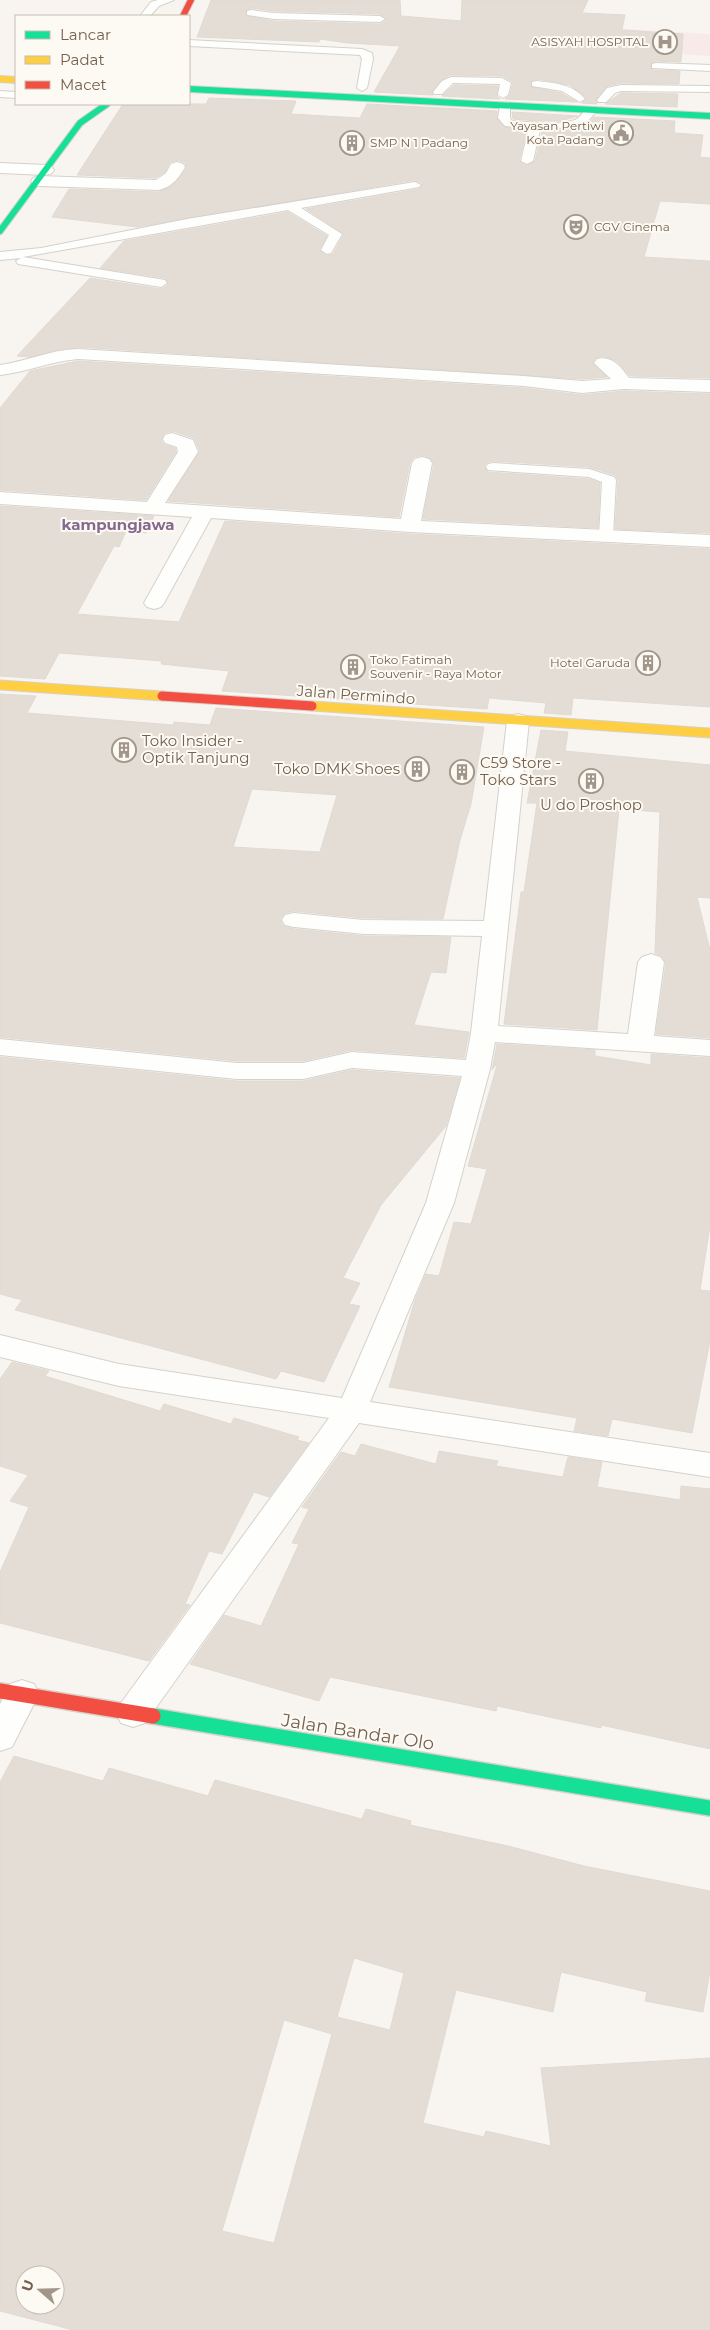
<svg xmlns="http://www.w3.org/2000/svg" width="710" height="2330" viewBox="0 0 710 2330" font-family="Montserrat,sans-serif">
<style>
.medical{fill:#f8eae8}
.building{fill:#e3ddd6;stroke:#e0dad2;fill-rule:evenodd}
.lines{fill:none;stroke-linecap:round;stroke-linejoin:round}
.lane-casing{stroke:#d5d1cb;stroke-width:2}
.street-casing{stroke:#d5d1cb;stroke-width:2}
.fast-far1-casing{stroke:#d6d1ca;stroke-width:8}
.fast-casing{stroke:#d6d1ca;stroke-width:18}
.slow-far1-casing{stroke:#d6d1ca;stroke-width:8}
.slow-casing{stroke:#d6d1ca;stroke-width:11}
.jam-far2-casing{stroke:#d6d1ca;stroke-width:8}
.jam-far1-casing{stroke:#d6d1ca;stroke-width:11}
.jam-casing{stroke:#d6d1ca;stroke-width:18}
.lane{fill:#fefefd;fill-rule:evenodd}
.street{fill:#fefefd;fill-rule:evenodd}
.fast-far1{stroke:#16e098;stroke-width:6}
.fast{stroke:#16e098;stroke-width:15}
.slow-far1{stroke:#ffcf43;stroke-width:6}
.slow{stroke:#ffcf43;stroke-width:9}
.jam-far2{stroke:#f24e42;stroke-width:6}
.jam-far1{stroke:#f24e42;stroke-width:9}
.jam{stroke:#f24e42;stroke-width:15}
.labels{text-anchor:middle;stroke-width:4;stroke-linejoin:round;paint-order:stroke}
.far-poi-label{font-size:12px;fill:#746151;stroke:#fdfaf3;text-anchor:end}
.far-quarter-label{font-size:15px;font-weight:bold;fill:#86698f;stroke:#fdfaf3}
.street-label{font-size:15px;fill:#746151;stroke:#fdfaf3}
.poi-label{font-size:15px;fill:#746151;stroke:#fdfaf3;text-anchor:start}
.near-street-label{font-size:18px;fill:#746151;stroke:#fdfaf3}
</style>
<rect width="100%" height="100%" fill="#f8f5f0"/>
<path class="medical" d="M624,29L710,34V56L618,50Z"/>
<g class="building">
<path d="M211,0H400L401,16L461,21L462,0H588L582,13L625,15L622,30L683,34L681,62L656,61L650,64L652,70L680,71L679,84L621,83L607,86L596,99L597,104L582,103L586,98L570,85L536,79L531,81V87L561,93L577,102L505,99L510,95L513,82L502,76L450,75L441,80L432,91L433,95L374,92L400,46L348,43L320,39L319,42L197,37ZM251,8L274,11L380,14L387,20L380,24L274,21L246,16V10Z"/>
<path d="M454,85L498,86L496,96L500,99L442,96Z"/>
<path d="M621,93L678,94L677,107L605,104Z"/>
<path d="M209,98L296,101L291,114L360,118L367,104L497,111V119L504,127L527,130L519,161L526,166L535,161L542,132L578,128L585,125L594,117L675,121L674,133L703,135L700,157L710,158V204L660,201L644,257L710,261V378L630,376L617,361L603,356L596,358L592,363L607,377L582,379L78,347L29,357L17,356L90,278L161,289L168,285L165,278L100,268L124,241L288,212L327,236L319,250L327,256L333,254L344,234L306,209L419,189L422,186V183L415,180L137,227L52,217L69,189L159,192L172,186L187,168L185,163L178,160L170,162L165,172L155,178L77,175L123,104H206Z"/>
<path d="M512,112L578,116L560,121H536L513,119Z"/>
<path d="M78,361L524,388L582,395L624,391L710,394V533L615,529L618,480L615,475L589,467L493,461L488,462L484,466L488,472L589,479L600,483L598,528L423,519L434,463L430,458L423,455L414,457L410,463L399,517L168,501L200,451L194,438L173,431L164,433L161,440L164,445L175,448L176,452L146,500L0,490V408L30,371Z"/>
<path d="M0,506L154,516L146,533L126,531L119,547L114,546L77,614L179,622L225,521L410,534L710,549V707L573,698L571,715L544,713L546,703L489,698L487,709L222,691L229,671L161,664L162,661L59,653L45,679L0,676Z"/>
<path d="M0,694L36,696L27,713L173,725L174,722L210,725L216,708L484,727L471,804L460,840L443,919L364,918L294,911L285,913L280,919L283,926L294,929L364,936L451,937L446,973L431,972L414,1025L469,1032L464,1058L352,1050L303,1061H237L0,1037ZM252,789L337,795L320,852L233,847Z"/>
<path d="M541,730L568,732L565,751L710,765V898L697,897L710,950V1038L656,1034L666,962L661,956L655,953L660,812L619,809L597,1030L504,1024L521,892H524L537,803H527Z"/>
<path d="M497,1044L595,1050V1056L651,1065V1054L710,1058V1226L700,1290L710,1291V1341L692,1433L612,1419L608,1436L574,1431L577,1418L389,1387L415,1300L426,1274L439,1276L454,1222L471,1224L487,1169L468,1166L498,1062L492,1070Z"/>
<path d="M0,1057L237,1081H303L352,1070L460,1078L446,1126L381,1205L343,1278L360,1283L349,1304L360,1306L324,1382L281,1371L276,1379L15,1310L22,1300L0,1294Z"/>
<path d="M12,1362L49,1371L45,1376L160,1411L164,1404L231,1424L234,1418L299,1437L297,1440L309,1443L269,1497L254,1492L222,1554L209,1551L185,1604L190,1605L149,1661L0,1623V1572L29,1507L10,1501L28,1475L0,1466V1379Z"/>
<path d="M361,1444L436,1464L439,1451L498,1461L496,1466L563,1477L568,1457L602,1462L597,1487L680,1500L681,1486L710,1489V1749L601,1725V1728L497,1706L496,1711L330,1677L319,1701L190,1664L224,1615L261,1626L299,1544L292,1543L309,1509L302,1507L341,1452L355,1456Z"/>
<path d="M14,1756L103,1781L109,1768L208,1796L215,1780L362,1819L366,1809L411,1821L410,1825L508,1846L584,1866L710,1891V1971L703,2012L645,2001L647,1992L561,1972L553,2012L456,1990L423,2123L484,2137L486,2131L551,2146L541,2068L710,2058V2330H73L0,2311V1782ZM354,1958L404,1973L390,2030L337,2017ZM284,2020L332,2034L274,2243L222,2231ZM25,2275H55V2305H25Z"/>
</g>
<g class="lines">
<defs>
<g id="lane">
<path d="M158,0H174L159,6L150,16H140L151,2Z"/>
<path d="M251,10L274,13L380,16L385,19L380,22L274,19L247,15V11Z"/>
<path d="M189,40L362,49L372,53L373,59L367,88L362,91L357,88L362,59L360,55L189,46Z"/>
<path d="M656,63L710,65V71L652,68V64Z"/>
<path d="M451,77L502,78L511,83L508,95L503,98L498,95L500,84L453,83L442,94H434L433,92L442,81Z"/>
<path d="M536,81C554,83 573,84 585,99L580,102L562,91L532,86V82Z"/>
<path d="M621,85L710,86V92L621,91L615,93L606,102H598L597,100L607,88Z"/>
<path d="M0,91L16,92V98L0,97Z"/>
<path d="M505,103L510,106V118L512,121C531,122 557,126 575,120C582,117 583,109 590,108L596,111C581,135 562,124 540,130L533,161L527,164L521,161L529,128L505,126L498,118L500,106Z"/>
<path d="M415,182L421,185L419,187L301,208L342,234L331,253L327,254L321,250L329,235L288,210L23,257L165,280L167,283L161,287L18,264L16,261L21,258L0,260V252L41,248L187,219Z"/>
<path d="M493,463L589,469L614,477L616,480L613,536L606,540L599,536L602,482L589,477L488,470L486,467L488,464Z"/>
</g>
<g id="street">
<path d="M177,162L183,164L185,167C179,178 172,187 159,190L39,186L33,184L31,181L33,178L39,176L156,180L166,173L171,164Z"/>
<path d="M0,163L46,165L52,167L54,170L52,173L46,175L0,173Z"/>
<path d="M78,349L524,376L582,381L611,379L594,363L597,359C612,355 621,367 629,378L710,380V392L624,389L582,393L524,386L78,359C51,361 27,372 0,375V365C28,361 49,350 78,349Z"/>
<path d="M172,433L193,440L198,452L165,503L401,519L412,463L415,459L422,457L429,459L432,463L421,521L710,535V547L410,532L211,518L164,603L161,607L154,609L147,607L144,603L192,517L0,504V492L147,502L178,452L177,447L165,443L163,439L165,435Z"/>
<path d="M518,714L526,716L529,721L498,1026L628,1034L638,962L642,957L651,954L660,957L664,962L654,1036L710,1040V1056L495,1042L490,1069L454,1203L370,1402L710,1453V1477L359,1423L145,1723L133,1727L121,1723L116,1713L121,1703L329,1418L119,1386L0,1357V1335L119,1364L342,1398L426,1203L462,1076L352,1068L303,1079H237L0,1055V1039L237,1063H303L352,1052L466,1060L471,1033L482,936L364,934L294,927L285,925L282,920L285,915L294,913L364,920L484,921L507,721L510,716Z"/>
<path d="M22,1680L34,1684L39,1694L12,1747L0,1751V1704L10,1684Z"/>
</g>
<g id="fast-far1">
<path d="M189,89L710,116"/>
<path d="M0,231L80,123L107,104"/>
</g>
<path id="fast" d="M153,1716L710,1808"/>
<path id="slow-far1" d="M0,79L16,80"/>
<g id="slow">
<path d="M0,685L162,696"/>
<path d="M312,706L710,733"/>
</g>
<path id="jam-far2" d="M183,16L191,0"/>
<path id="jam-far1" d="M162,696L312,706"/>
<path id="jam" d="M0,1691L153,1716"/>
</defs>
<use href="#lane" class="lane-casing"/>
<use href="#street" class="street-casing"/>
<use href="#fast-far1" class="fast-far1-casing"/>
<use href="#fast" class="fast-casing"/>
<use href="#slow-far1" class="slow-far1-casing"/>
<use href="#slow" class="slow-casing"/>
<use href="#jam-far2" class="jam-far2-casing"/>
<use href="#jam-far1" class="jam-far1-casing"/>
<use href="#jam" class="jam-casing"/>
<use href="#lane" class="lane"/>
<use href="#street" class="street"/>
<use href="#fast-far1" class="fast-far1"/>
<use href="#fast" class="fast"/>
<use href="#slow-far1" class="slow-far1"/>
<use href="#slow" class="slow"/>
<use href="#jam-far2" class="jam-far2"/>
<use href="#jam-far1" class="jam-far1"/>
<use href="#jam" class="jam"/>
</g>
<defs>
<symbol id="hospital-ring" viewBox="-11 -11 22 22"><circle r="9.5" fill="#fdfaf3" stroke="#a29589" stroke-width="1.5"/><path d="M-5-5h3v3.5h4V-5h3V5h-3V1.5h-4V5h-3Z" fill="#a29589"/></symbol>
<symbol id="civic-ring" viewBox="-11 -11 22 22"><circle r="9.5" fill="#fdfaf3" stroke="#a29589" stroke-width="1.5"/><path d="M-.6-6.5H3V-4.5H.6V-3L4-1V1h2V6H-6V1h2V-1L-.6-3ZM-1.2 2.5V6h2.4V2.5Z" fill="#a29589"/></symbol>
<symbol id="building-ring" viewBox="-11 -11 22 22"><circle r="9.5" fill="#fdfaf3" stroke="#a29589" stroke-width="1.5"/><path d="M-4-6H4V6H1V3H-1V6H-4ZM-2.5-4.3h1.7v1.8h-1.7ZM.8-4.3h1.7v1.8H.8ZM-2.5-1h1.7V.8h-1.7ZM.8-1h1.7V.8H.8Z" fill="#a29589"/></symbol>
<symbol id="theatre-ring" viewBox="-11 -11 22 22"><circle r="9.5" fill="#fdfaf3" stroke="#a29589" stroke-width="1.5"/><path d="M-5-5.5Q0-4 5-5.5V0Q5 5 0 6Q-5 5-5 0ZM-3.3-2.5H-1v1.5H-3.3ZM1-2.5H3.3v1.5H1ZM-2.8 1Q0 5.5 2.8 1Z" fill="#a29589"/></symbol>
</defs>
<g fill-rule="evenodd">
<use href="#hospital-ring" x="651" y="28" width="28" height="28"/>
<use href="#civic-ring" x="607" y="119" width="28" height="28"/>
<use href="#building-ring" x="338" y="129" width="28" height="28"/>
<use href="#theatre-ring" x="562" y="213" width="28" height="28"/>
<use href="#building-ring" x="634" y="649" width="28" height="28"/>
<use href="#building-ring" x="339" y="653" width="28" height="28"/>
<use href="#building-ring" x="110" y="736" width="28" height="28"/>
<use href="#building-ring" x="403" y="755" width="28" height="28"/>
<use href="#building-ring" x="448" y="758" width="28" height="28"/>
<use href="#building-ring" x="577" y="767" width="28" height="28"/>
</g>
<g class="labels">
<g class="far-poi-label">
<text x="648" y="46">ASISYAH HOSPITAL</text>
<text x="604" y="130">Yayasan Pertiwi<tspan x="604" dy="14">Kota Padang</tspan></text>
<text x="370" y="147" text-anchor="start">SMP N 1 Padang</text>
<text x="594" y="231" text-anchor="start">CGV Cinema</text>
<text x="370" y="664" text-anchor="start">Toko Fatimah<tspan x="370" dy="14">Souvenir - Raya Motor</tspan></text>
<text x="630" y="667">Hotel Garuda</text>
</g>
<g class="far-quarter-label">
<text x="118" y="530">kampungjawa</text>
</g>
<g class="street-label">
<text transform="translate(356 695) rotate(4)" y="5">Jalan Permindo</text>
</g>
<g class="poi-label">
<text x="142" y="746">Toko Insider -<tspan x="142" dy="17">Optik Tanjung</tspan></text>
<text x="480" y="768">C59 Store -<tspan x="480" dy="17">Toko Stars</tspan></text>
<text x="400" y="774" text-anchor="end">Toko DMK Shoes</text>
<text x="591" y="810" text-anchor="middle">U do Proshop</text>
</g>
<g class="near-street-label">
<text transform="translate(358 1732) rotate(9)" y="6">Jalan Bandar Olo</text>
</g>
</g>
<rect x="15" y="15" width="175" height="90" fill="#fdfaf3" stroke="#c6bdb2"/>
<rect x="25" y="31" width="25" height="8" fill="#16e098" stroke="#c6bdb2"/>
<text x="60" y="40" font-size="15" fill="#746151">Lancar</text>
<rect x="25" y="56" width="25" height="8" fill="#ffcf43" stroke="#c6bdb2"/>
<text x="60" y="65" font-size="15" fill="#746151">Padat</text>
<rect x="25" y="81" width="25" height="8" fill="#f24e42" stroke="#c6bdb2"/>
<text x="60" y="90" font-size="15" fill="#746151">Macet</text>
<g transform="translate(40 2290) rotate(290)"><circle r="24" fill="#fdfaf3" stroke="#c6bdb2"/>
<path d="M0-4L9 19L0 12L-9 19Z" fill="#a29589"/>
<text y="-8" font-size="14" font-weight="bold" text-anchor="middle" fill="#746151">U</text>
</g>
</svg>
